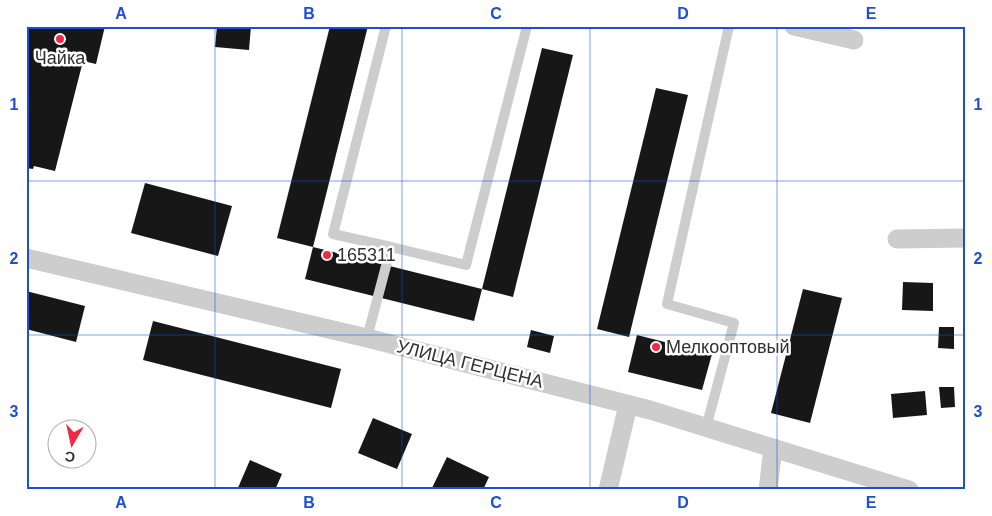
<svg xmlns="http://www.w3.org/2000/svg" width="992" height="516" viewBox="0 0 992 516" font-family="Helvetica,sans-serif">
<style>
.building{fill:#171717}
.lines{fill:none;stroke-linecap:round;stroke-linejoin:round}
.lane{stroke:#cdcdcd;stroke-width:10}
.street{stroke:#cdcdcd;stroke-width:19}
.grid{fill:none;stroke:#1d4ed8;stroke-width:1;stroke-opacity:0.55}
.poi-dot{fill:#ee2b45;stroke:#fff;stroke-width:2}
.labels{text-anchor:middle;stroke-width:5;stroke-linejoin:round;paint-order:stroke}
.poi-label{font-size:18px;fill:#303030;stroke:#fff;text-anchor:start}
.street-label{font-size:18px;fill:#303030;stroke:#fff}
.neatline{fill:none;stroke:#1d4ed8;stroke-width:2}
.grid-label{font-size:16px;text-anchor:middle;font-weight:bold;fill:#1d4ed8}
</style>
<rect width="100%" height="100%" fill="#fff"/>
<g class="building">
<path d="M26,26H105L96,64L83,61L55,171L34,166L33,169L26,168Z"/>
<path d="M217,26H251L249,50L215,47Z"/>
<path d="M330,26H368L313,247L277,238Z"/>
<path d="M542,48L573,55L513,297L482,289Z"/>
<path d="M656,88L688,95L629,337L597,329Z"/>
<path d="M145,183L232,206L218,256L131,233Z"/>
<path d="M313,247L482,289L474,321L305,279Z"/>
<path d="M903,282L933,283V311L902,310Z"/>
<path d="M803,289L842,298L810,423L771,413Z"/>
<path d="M26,291L85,306L76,342L26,329Z"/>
<path d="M153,321L341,369L331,408L143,360Z"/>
<path d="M939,327H954V349L938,348Z"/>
<path d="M531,330L554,336L550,353L527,347Z"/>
<path d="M637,335L712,354L702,390L628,372Z"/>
<path d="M939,387H954L955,407L941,408Z"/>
<path d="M925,391L927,415L893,418L891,394Z"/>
<path d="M373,418L412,434L397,469L358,453Z"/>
<path d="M447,457L489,477L483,490H436L432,488Z"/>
<path d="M250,460L282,474L275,490H237Z"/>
</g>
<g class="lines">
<g class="lane">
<path d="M391,247L466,265L527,26"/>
<path d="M367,338L391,247L333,234L386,26"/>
<path d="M706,428L734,323L667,304L729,26"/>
</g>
<g class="street">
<path d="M794,26L854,40"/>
<path d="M897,239L966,238"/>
<path d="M26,258L367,338L650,410L909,490"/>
<path d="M608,490L628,405"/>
<path d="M768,490L773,448"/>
</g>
</g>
<path class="grid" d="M215,26V490M402,26V490M590,26V490M777,26V490M26,181H966M26,335H966"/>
<g class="poi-dot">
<circle cx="60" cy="39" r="5"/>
<circle cx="327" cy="255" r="5"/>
<circle cx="656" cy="347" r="5"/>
</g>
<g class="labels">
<g class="poi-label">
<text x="60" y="64" text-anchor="middle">Чайка</text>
<text x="337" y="261">165311</text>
<text x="666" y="353">Мелкооптовый</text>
</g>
<g class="street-label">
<text transform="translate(470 364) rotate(14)" y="6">УЛИЦА ГЕРЦЕНА</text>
</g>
</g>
<rect width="992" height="516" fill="none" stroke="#ffffff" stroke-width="55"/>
<g transform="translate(72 444) rotate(189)"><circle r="24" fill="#ffffff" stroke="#acacac"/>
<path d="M0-4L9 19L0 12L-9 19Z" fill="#ee2b45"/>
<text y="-8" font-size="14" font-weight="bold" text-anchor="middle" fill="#303030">С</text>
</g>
<rect x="28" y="28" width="936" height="460" class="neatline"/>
<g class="grid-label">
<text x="121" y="19">A</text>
<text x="309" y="19">B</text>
<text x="496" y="19">C</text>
<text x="683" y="19">D</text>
<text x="871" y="19">E</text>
<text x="14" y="110">1</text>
<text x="978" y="110">1</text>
<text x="14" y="264">2</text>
<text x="978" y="264">2</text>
<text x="14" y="417">3</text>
<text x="978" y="417">3</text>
<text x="121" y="508">A</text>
<text x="309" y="508">B</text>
<text x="496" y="508">C</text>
<text x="683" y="508">D</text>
<text x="871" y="508">E</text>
</g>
</svg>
